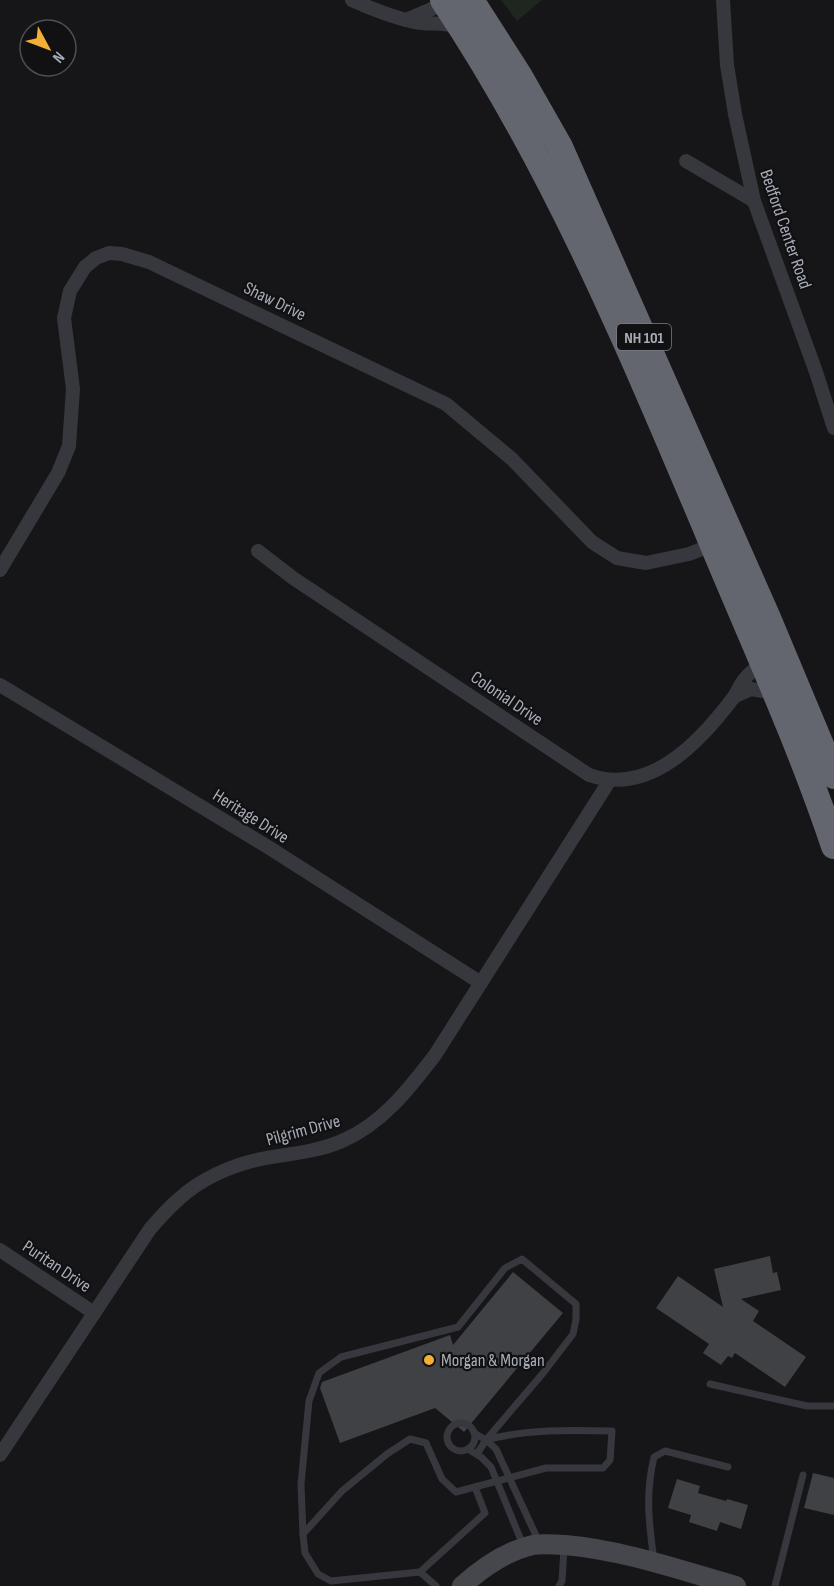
<svg xmlns="http://www.w3.org/2000/svg" width="834" height="1586" viewBox="0 0 834 1586" font-family="'Sofia Sans Condensed',sans-serif">
<style>
.green{fill:#1e261f}
.building{fill:#404145}
.lines{fill:none;stroke-linecap:round;stroke-linejoin:round}
.lane{stroke:#37383d;stroke-width:7}
.street{stroke:#37383d;stroke-width:14}
.secondary{stroke:#45474d;stroke-width:20}
.highway{stroke:#63666e;stroke-width:26}
.poi-dot{fill:#f2b134;stroke:#111113;stroke-width:2}
.labels{text-anchor:middle;stroke-width:4.5;stroke-linejoin:round;paint-order:stroke}
.shield{fill:#111113;stroke:#7b7e86;stroke-width:1.5}
.shield-label{font-size:16px;font-weight:bold;fill:#a8adb8}
.street-label{font-size:18px;fill:#a8adb8;stroke:#111113}
.poi-label{font-size:18px;fill:#a8adb8;stroke:#111113;text-anchor:start}
</style>
<rect width="100%" height="100%" fill="#161618"/>
<path class="green" d="M501,0H542L517,21Z"/>
<g class="building">
<path d="M770,1256L773,1273L777,1272L781,1290L741,1299L759,1311L753,1321L806,1357L785,1387L735,1353L732,1358L728,1356L721,1365L703,1353L709,1344L656,1308L678,1276L723,1307L714,1269Z"/>
<path d="M513,1272L563,1313L464,1432L435,1408L340,1443L320,1388L322,1382L450,1335L453,1345Z"/>
<path d="M813,1473L834,1478V1515L804,1508Z"/>
<path d="M677,1479L700,1486L698,1493L726,1501L727,1499L748,1505L741,1529L720,1522L717,1531L689,1522L691,1515L668,1508Z"/>
</g>
<g class="lines">
<g class="lane">
<path d="M710,1384L807,1406H834"/>
<circle cx="461" cy="1437" r="14"/>
<path d="M474,1433L486,1440L496,1449L539,1542"/>
<path d="M468,1449L481,1457L491,1467L523,1545"/>
<path d="M303,1534L342,1491L387,1454L410,1439L426,1443L442,1479L456,1492L546,1468H603L610,1460L612,1431C570,1430 527,1429 486,1440L477,1454"/>
<path d="M654,1561C649,1523 645,1495 654,1457L665,1451L728,1467"/>
<path d="M420,1572L485,1513L475,1487"/>
<path d="M436,1586L420,1572L331,1581L318,1574L305,1553L303,1534L301,1484L309,1401L319,1373L341,1357L458,1327L505,1268L522,1259L576,1304V1320L573,1334L544,1372L486,1440"/>
<path d="M559,1586L562,1581L564,1548"/>
<path d="M775,1586L803,1475"/>
</g>
<g class="street">
<path d="M352,0C372,9 392,17 414,22C430,26 445,20 459,29"/>
<path d="M723,0L727,65L735,114L754,201L816,372L834,428"/>
<path d="M406,20L448,2"/>
<path d="M686,161L754,201"/>
<path d="M258,551L293,578L589,775C650,796 700,742 733,698C736,694 738,690 740,686C745,676 754,669 763,663L768,665"/>
<path d="M0,570L58,473L69,446L73,389L64,318L70,291L85,267L96,258L109,253L122,254L149,262L446,404L512,459L592,542L617,558L646,563L689,554L712,545"/>
<path d="M0,685L268,847L481,983"/>
<path d="M735,696L751,689L775,693"/>
<path d="M0,1250L94,1313"/>
<path d="M0,1455L150,1229C159,1219 168,1208 179,1199C200,1179 232,1165 261,1159C287,1154 317,1152 342,1141C382,1124 409,1089 435,1055L610,780"/>
</g>
<path class="secondary" d="M462,1586C482,1568 506,1551 533,1545C544,1543 555,1545 565,1545C623,1550 680,1570 736,1586"/>
<g class="highway">
<path d="M443,0C552,163 628,344 704,524C748,631 797,736 834,846"/>
<path d="M471,0L519,75L560,147L768,618L834,776"/>
</g>
</g>
<circle class="poi-dot" cx="429" cy="1360" r="6"/>
<g class="labels">
<rect class="shield" x="617" y="324" width="54" height="26" rx="4.5"/>
<g class="shield-label">
<text x="644" y="343">NH 101</text>
</g>
<g class="street-label">
<text transform="translate(786 229) rotate(71)" y="6">Bedford Center Road</text>
<text transform="translate(275 301) rotate(26)" y="6">Shaw Drive</text>
<text transform="translate(507 698) rotate(34)" y="6">Colonial Drive</text>
<text transform="translate(251 816) rotate(32)" y="6">Heritage Drive</text>
<text transform="translate(303 1130) rotate(-15)" y="6">Pilgrim Drive</text>
<text transform="translate(57 1266) rotate(34)" y="6">Puritan Drive</text>
</g>
<g class="poi-label">
<text x="441" y="1366">Morgan &amp; Morgan</text>
</g>
</g>
<g transform="translate(48 48) rotate(131)"><circle r="28" fill="#111113" stroke="#4d4f55" stroke-width="1.5"/>
<path d="M0-4.5L10 22L0 15L-10 22Z" fill="#f2b134"/>
<text y="-9" font-size="16" font-weight="bold" text-anchor="middle" fill="#a8adb8">N</text>
</g>
</svg>
